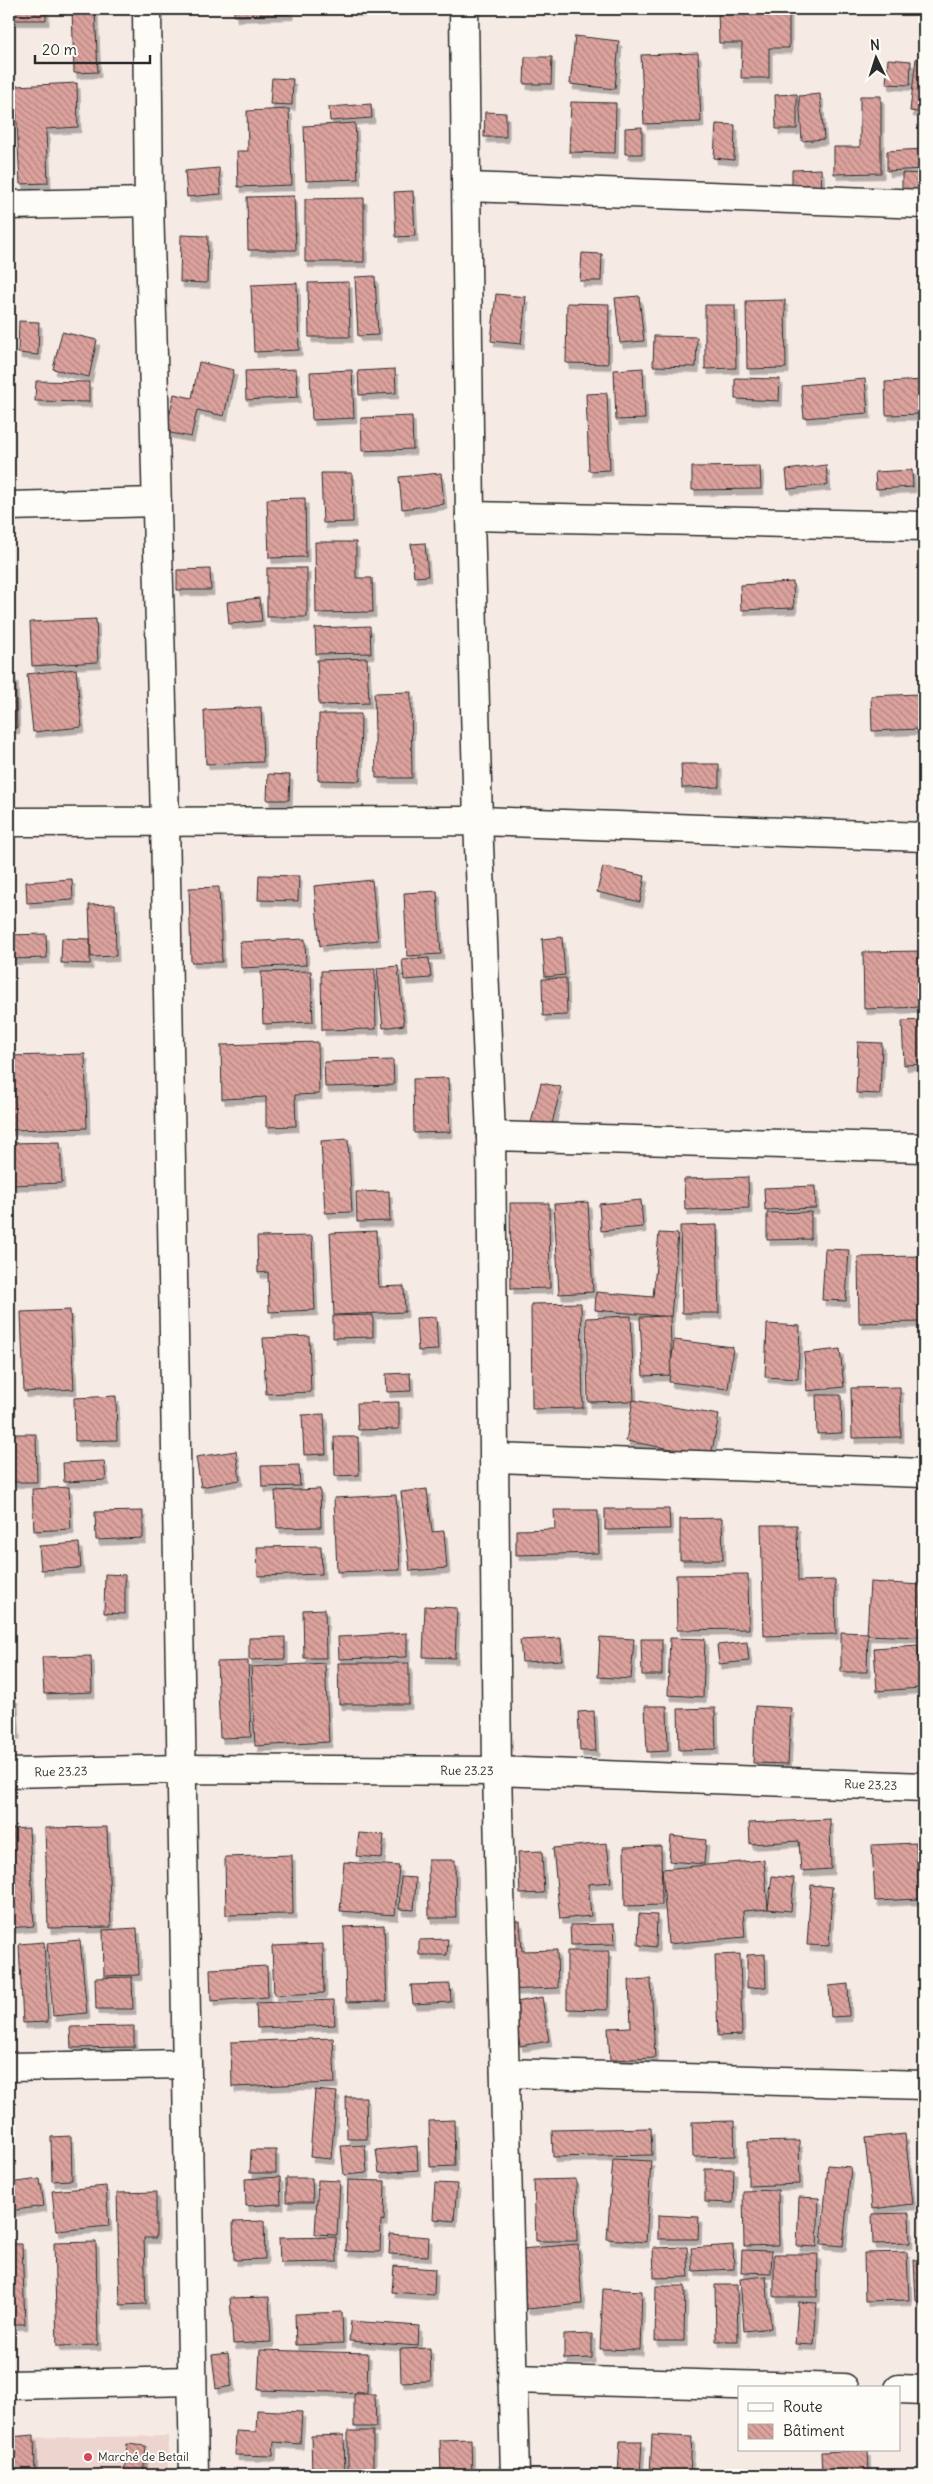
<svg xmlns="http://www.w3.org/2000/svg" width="933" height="2484" viewBox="0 0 933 2484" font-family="Delius,sans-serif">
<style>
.built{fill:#eed4cf}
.building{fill:url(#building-back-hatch);stroke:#2b2b2b;filter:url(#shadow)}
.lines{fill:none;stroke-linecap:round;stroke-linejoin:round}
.street-casing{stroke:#2b2b2b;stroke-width:31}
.street{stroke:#fdfcf7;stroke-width:28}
.poi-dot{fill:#d1495b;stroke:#fdfcf7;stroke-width:2}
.labels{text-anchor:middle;stroke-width:4;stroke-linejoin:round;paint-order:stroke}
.street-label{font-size:12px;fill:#2b2b2b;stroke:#fdfcf7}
.poi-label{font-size:12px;fill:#2b2b2b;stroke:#fdfcf7;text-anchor:start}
</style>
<defs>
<pattern id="building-back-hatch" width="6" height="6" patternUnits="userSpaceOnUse" patternTransform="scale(1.25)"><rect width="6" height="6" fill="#dca29d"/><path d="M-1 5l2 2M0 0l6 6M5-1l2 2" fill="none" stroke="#b38480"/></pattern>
<filter id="shadow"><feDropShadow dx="3" dy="5.5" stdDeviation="0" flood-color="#0004"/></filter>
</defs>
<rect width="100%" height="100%" fill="#f6eae5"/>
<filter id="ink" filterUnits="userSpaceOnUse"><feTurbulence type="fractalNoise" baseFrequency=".02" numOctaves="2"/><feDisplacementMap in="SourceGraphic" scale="10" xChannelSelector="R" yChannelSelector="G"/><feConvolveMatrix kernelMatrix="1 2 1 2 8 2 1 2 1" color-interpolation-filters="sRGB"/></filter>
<g filter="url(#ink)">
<path class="built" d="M168,2436V2475H9V2438Z"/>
<g class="building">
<path d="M13,9H46V20H14Z"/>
<path d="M72,9H95L98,72L74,73Z"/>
<path d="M234,9H290V14L234,16Z"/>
<path d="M353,9H402L354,11Z"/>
<path d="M718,9H789V48H769V78H741L742,43H719Z"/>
<path d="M575,36L619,41L615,89L570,84Z"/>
<path d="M698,53L701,122L644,124L641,55Z"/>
<path d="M525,57H552L551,84H524Z"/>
<path d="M916,58L924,59V113L910,111Z"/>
<path d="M888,59L911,61L910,85L886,84Z"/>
<path d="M272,78L293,79L292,105L270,104Z"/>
<path d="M77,83L78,127L46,129L48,183L20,184L15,86Z"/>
<path d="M797,94V129H776L775,95Z"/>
<path d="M820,94L824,139L802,141L799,96Z"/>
<path d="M860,96H881V173L834,174V147H860Z"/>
<path d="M571,102L616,103L615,153L569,152Z"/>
<path d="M371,104L372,118L330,121L329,107Z"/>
<path d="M289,109L292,185L238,187L237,151H248L247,111Z"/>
<path d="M485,112L506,113V137H484Z"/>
<path d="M355,123L358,179L306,181L304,126Z"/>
<path d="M716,124L735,125L734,160L714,158Z"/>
<path d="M642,127V154H625V128Z"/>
<path d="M924,149V169L887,171V151Z"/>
<path d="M219,168L221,194L187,197L185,171Z"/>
<path d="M821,169L822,192L792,193V170Z"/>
<path d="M902,173L924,174V196H902Z"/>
<path d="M413,191L415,236L396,237L394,192Z"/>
<path d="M294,196L296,250H248L247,197Z"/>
<path d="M364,198V262H305V199Z"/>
<path d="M181,235L208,236L207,283L180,282Z"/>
<path d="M582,253L602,254L601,281H580Z"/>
<path d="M375,276L378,335L358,336L355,277Z"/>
<path d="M349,282L350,337H309L308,283Z"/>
<path d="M297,283L299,350L254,352L251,285Z"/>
<path d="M496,294L526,297L521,344L491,341Z"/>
<path d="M639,296L644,341L620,343L615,298Z"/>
<path d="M785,300L786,368L747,369L746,301Z"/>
<path d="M567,303L609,304L608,364L566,363Z"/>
<path d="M705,305H735L736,368L705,369Z"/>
<path d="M19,321L39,322L38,355L18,353Z"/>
<path d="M62,332L97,340L89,377L53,369Z"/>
<path d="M654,336L697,337L696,367L653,366Z"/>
<path d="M199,362L234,370L224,416L197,410L191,437L166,432L174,394L192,398Z"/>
<path d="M643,368L645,419L616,420L614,370Z"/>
<path d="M296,369L298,397L246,400L245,371Z"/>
<path d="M395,369L396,393L359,395L358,371Z"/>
<path d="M352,370L354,418L312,420L310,372Z"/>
<path d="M735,378L780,379L779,401L735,399Z"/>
<path d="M865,379L868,413L804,418L801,385Z"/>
<path d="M924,380V414L886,415L885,382Z"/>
<path d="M36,381L89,382V402L35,401Z"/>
<path d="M607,393L610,470L589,471L586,394Z"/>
<path d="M412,416L413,449L362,451L361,418Z"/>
<path d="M826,465L828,485L788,489L786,470Z"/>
<path d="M760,466L761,489L692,490V467Z"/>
<path d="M912,470L913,487L876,489L875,472Z"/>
<path d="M321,473H352L353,522L323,523Z"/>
<path d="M441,473L444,504L402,509L399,477Z"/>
<path d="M305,498L306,557L269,558L267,499Z"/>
<path d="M315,542H356V578H372L373,612L316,613Z"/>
<path d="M425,543L428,576L414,577L411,544Z"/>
<rect x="267" y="568" width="40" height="49"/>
<path d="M210,569L211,590H177V570Z"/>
<path d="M793,582L794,608L741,610L740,585Z"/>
<path d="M259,598L262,621L229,624L227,602Z"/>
<path d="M96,619L98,662L32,666L30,622Z"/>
<path d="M370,626L371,653L316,654L315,628Z"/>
<path d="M367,658L369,703L319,705L317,660Z"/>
<path d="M76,669L82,727L33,732L27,674Z"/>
<path d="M9,677H15L17,728H9Z"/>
<path d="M411,692L412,778H376L374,693Z"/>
<path d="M919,694L920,729L872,731L871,696Z"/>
<path d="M261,707L263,762L206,764L204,710Z"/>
<path d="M319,714H361L360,781L318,780Z"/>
<path d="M681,764H719V787L682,788Z"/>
<path d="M268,774L290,775L289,800H267Z"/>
<path d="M603,867L645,876L640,902L597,892Z"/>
<path d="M259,875L299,876L298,901L258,900Z"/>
<path d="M72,879L73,900L27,903L26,882Z"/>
<path d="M372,880L378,940L320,946L314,886Z"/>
<path d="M219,887L222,962H191L189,888Z"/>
<path d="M437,891L441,954L407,956L404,893Z"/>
<path d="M115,904L116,956L91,957L89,905Z"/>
<path d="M46,934L47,958L9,959V935Z"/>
<path d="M562,937L565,975L545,977L542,939Z"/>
<path d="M62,938L90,939V964L61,963Z"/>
<path d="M305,939L306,965L241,968L240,942Z"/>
<path d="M924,951V1007L864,1009L863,952Z"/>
<path d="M429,958L431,978L404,980L402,960Z"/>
<path d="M398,966L404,1025L383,1028L377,968Z"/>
<path d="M375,969L376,1029L322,1030L321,971Z"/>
<path d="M311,971L313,1022L263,1024L261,972Z"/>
<path d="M566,978L567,1015L543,1016L542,979Z"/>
<path d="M924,1020V1064L904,1065L902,1021Z"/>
<path d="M318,1042L319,1094L295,1095L296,1126L266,1127V1097L222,1099L221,1045Z"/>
<path d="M858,1042L882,1043L880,1094L856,1093Z"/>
<path d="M85,1054L87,1128L10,1130L9,1056Z"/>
<path d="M393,1060L394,1085L325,1087L324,1062Z"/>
<path d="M448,1078L450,1132L414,1133L413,1079Z"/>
<path d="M541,1083L561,1087L551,1128L531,1123Z"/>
<path d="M348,1139L352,1212L325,1213L321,1141Z"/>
<path d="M60,1142L62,1183L11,1185L10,1143Z"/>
<path d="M748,1177L749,1208L685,1210L684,1179Z"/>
<path d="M815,1186L816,1208L765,1210L764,1188Z"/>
<path d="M389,1191L390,1221L357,1222L356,1192Z"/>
<path d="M641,1200L643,1227L601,1231L599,1204Z"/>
<path d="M588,1202L593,1292L559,1294L554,1204Z"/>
<path d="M510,1203H549L550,1288L511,1289Z"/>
<path d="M811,1212V1239L767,1240V1213Z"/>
<path d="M717,1225L719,1313H682L680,1226Z"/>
<path d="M376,1231L379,1287L404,1286L405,1312L334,1315L330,1233Z"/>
<path d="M659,1233L678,1234L671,1317L595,1310L596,1292L653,1297Z"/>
<path d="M312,1236L315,1310L269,1312L268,1272L258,1273L257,1237Z"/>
<path d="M825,1249L849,1250L846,1301L822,1300Z"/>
<path d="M924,1256V1322L859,1323L858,1257Z"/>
<path d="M581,1303L583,1408L532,1409L531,1304Z"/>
<path d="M70,1310L74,1389L24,1392L21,1312Z"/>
<path d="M373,1315V1337L333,1338V1316Z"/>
<path d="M631,1316L634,1401L588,1402L586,1318Z"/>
<path d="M670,1316L672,1375L643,1376L640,1317Z"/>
<path d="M436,1317L438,1350L418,1351L416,1318Z"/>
<path d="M767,1324L800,1326L798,1379L765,1377Z"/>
<path d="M309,1336L311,1392L266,1394L263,1338Z"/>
<path d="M674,1340L733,1347L728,1389L669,1382Z"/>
<path d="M840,1349L844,1387L807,1391L804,1353Z"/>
<path d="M410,1373L411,1391L387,1392L386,1374Z"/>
<path d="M900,1387L901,1437L852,1438L851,1388Z"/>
<path d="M816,1395H841L842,1433L817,1434Z"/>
<path d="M116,1396L117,1440L75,1441L74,1398Z"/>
<path d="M633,1400L719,1415L711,1456L626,1441Z"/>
<path d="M399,1402V1429L358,1430L357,1403Z"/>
<path d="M324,1414L326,1454L304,1455L302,1415Z"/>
<path d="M11,1434H36L37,1482H12Z"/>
<path d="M334,1437H358L359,1475L335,1476Z"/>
<path d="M236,1451L240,1480L201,1487L196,1457Z"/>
<path d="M104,1461L106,1480L64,1482L63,1463Z"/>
<path d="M299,1465L300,1486L262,1487L261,1466Z"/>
<path d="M69,1487L71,1529L34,1531L32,1489Z"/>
<path d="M320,1489L321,1527L277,1528L275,1491Z"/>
<path d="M427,1489L432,1532L444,1531L447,1568L410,1571L401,1492Z"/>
<path d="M396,1495L400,1570L337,1572L334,1498Z"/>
<path d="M605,1509H669L670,1529L605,1530Z"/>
<path d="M554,1510H598L599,1553L516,1555V1530L555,1529Z"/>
<path d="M143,1511V1538L96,1540L95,1512Z"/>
<path d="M722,1518L723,1560H680V1519Z"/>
<path d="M761,1525H797L798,1581L835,1580L836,1634L764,1636Z"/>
<path d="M79,1543L81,1568L41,1570L39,1546Z"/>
<path d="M321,1546L322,1574L258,1576L257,1547Z"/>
<path d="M105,1574L125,1575V1614L104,1613Z"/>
<path d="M748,1574L749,1629L677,1630L676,1575Z"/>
<path d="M870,1582L922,1585L920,1637L867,1635Z"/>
<path d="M425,1606L457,1608L455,1658L423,1657Z"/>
<path d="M325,1609L326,1658H304L303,1610Z"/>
<path d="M841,1632L868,1633L867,1672H841Z"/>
<path d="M407,1633V1657L339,1659L338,1637Z"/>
<path d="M285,1637V1659L249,1660V1638Z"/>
<path d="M600,1637L634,1639L631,1679L598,1677Z"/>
<path d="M561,1638L562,1660L522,1662L520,1640Z"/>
<path d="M670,1638L705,1639L703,1697L668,1695Z"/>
<path d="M641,1639H662V1675H642Z"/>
<path d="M747,1642L749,1661L719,1664L717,1645Z"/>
<path d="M918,1645L921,1688L877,1691L874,1648Z"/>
<path d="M91,1656L92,1692L44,1694L42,1657Z"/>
<path d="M248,1661L251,1737L220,1738L217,1662Z"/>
<path d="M325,1663L329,1742L255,1746L251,1667Z"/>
<path d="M338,1663H409V1704H339Z"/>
<path d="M15,1697L17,1734H9V1698Z"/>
<path d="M645,1706H667L668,1751L647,1752Z"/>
<path d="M755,1706L791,1708L788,1764L753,1763Z"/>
<path d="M715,1708L716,1749L679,1750L678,1709Z"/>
<path d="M594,1711L596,1751H580L578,1712Z"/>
<path d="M830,1819L831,1869L801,1871L799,1841L750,1844L749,1823Z"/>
<path d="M107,1827L111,1927L48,1928L45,1828Z"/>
<path d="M29,1828L34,1926L9,1928V1829Z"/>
<path d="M359,1833L384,1835L382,1858L356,1856Z"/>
<path d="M671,1836L706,1840L704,1864L669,1861Z"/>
<path d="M607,1843L611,1882L588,1884L591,1916L560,1919L553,1848Z"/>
<path d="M916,1843L919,1899L875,1901L872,1845Z"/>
<path d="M661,1846L662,1905L625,1906L624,1847Z"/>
<path d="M542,1851L544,1893L520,1894L518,1852Z"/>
<path d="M292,1855L293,1914L226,1915L225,1857Z"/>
<path d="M428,1860H455L456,1918H429Z"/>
<path d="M764,1860L768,1909L743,1911L745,1937L668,1944L662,1869Z"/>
<path d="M344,1862L399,1866L395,1915L340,1911Z"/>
<path d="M772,1876L794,1878L791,1911L768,1909Z"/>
<path d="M401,1877L416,1878L414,1910L399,1909Z"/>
<path d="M811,1885L832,1887L829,1946L807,1945Z"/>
<path d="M639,1914L657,1915L656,1947L638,1945Z"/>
<path d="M520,1921L522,1951L557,1950L558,1988L503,1990L500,1922Z"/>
<path d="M614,1924L615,1944L571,1945L570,1925Z"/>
<path d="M384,1925L387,2001L346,2002L344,1927Z"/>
<path d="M137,1928L139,1975L104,1976L103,1930Z"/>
<path d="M448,1939L447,1955H419V1940Z"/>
<path d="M80,1940L87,2013L53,2016L47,1943Z"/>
<path d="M44,1942L48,2022L23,2023L19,1944Z"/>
<path d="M323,1944L324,1993L274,1995L272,1946Z"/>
<path d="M567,1951H609L608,2010L567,2009Z"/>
<path d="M740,1954L742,2035L718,2036L715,1955Z"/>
<path d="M765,1954L766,1987L747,1988V1955Z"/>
<path d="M267,1966L268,1997L211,2001L210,1969Z"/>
<path d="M132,1977L133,2009H96L95,1978Z"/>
<path d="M651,1979L655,2058L610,2060L608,2028L631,2027L629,1980Z"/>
<path d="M450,1984L451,2002L413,2004L411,1985Z"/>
<path d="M848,1984L849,2016L831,2017L829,1986Z"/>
<path d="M542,1997L549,2041L520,2046L512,2003Z"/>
<path d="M334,2000L335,2025L257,2028L256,2003Z"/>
<path d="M134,2026V2047L71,2048L70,2027Z"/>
<path d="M333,2038L335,2083L232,2087L231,2042Z"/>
<path d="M315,2090L337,2092L331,2159L310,2157Z"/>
<path d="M346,2097H366L367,2139H347Z"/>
<path d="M454,2120L455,2166L430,2167L429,2121Z"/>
<path d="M734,2121L735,2156L693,2157L692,2122Z"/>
<path d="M651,2128L652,2155L553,2157L552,2130Z"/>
<path d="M905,2134L913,2204L872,2209L865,2138Z"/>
<path d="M71,2136L72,2180L52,2181L51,2137Z"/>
<path d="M799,2141L800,2184L748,2186V2142Z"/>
<path d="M365,2145L367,2173L344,2175L341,2146Z"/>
<path d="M417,2146L418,2170L379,2173L376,2150Z"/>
<path d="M251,2150H276V2173H250Z"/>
<path d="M613,2159L651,2161L646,2242L607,2239Z"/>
<path d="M828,2165L851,2167L843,2246L821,2244Z"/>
<path d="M705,2169H734L733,2203L705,2202Z"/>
<path d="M280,2177L281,2204L246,2206L245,2179Z"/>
<path d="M286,2178H312L313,2202H286Z"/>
<path d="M40,2179L44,2206L9,2211V2183Z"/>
<path d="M576,2179L577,2241H536L534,2180Z"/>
<path d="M318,2180L340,2181L337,2235L315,2234Z"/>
<path d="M348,2180L385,2181L384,2221L381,2220L380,2252L346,2251Z"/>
<path d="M435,2183L457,2184L454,2221L433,2219Z"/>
<path d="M106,2186L109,2226L56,2231L52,2191Z"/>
<path d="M778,2190L779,2245L744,2246L743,2191Z"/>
<path d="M156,2192V2238H144L146,2304L120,2305L117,2193Z"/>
<path d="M799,2197L819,2198L817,2247L797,2246Z"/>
<path d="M909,2213L910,2243L873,2244L872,2214Z"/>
<path d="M658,2215L699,2217L698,2239H658Z"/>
<path d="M264,2221L265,2259L234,2260L233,2222Z"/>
<path d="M390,2234L429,2237L428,2256L389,2254Z"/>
<path d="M336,2237L337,2262L280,2263L279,2238Z"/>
<path d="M96,2242L98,2345L57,2346L54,2243Z"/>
<path d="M9,2244H22L25,2324H9Z"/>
<path d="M578,2244L582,2304L526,2309L521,2249Z"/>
<path d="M733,2245L734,2269L693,2271L691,2248Z"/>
<path d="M687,2247L689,2277L654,2278L653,2248Z"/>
<path d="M742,2250L772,2251L771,2273L741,2272Z"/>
<path d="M907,2252L909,2300L865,2301L864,2253Z"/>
<path d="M774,2254H818L817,2297H774Z"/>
<path d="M924,2259V2301H916L914,2260Z"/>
<path d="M394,2266L435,2269L434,2295L392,2292Z"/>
<path d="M766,2276L771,2328L744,2331L740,2279Z"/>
<path d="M715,2285H737L738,2341H716Z"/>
<path d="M656,2286H685L684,2341H655Z"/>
<path d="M603,2289L642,2291L640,2350L600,2349Z"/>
<path d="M269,2297L271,2342L233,2344L230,2298Z"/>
<path d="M798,2302L817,2303L814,2345L795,2344Z"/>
<path d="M342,2312L343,2343L296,2345L295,2314Z"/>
<path d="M351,2321L419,2326L418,2346L349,2341Z"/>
<path d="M592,2334V2358L564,2359V2335Z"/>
<path d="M430,2348L431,2381L401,2382L400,2349Z"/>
<path d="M260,2350L368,2353L367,2393L258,2390Z"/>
<path d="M228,2353L232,2386L216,2389L212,2355Z"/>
<path d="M354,2394H375L376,2427H354Z"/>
<path d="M257,2410L302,2412L300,2444L274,2442L273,2456L235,2455L236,2431L256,2432Z"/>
<rect x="348" y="2431" width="25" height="44"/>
<path d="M34,2435L35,2475H9V2437Z"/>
<path d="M344,2435L345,2475H312L311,2436Z"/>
<path d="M652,2435L692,2437L690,2475H650Z"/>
<path d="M471,2439L472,2475H441L440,2440Z"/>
<path d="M620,2441H642L640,2475H618Z"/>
<path d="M127,2444L146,2446L143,2475H124Z"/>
<path d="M868,2450L869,2475H822L821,2452Z"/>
<path d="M102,2470L104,2475H87Z"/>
</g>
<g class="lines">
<defs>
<g id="street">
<path d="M147,9L149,202L165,820L194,2475"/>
<path d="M464,9L470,516L478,821L491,1136L497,1771L515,2475"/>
<path d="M467,187L924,204"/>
<path d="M9,205L149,202"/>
<path d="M9,506L157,502"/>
<path d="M470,516L924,526"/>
<path d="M9,822L478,821L924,837"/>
<path d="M491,1136L924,1148"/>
<path d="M495,1458L924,1473"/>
<path id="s1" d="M9,1773L183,1769L497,1771L924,1787"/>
<path d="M9,2067L187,2064"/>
<path d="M505,2073L924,2085"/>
<path d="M512,2379L844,2388"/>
<path d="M9,2385L192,2381"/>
<path d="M899,2389L924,2390"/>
</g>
</defs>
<use href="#street" class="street-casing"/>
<use href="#street" class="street"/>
</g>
</g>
<circle class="poi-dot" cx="88" cy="2457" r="5"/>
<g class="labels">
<g class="street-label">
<text dy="4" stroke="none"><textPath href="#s1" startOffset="458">Rue 23.23</textPath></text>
<text dy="4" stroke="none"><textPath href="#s1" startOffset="52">Rue 23.23</textPath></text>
<text dy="4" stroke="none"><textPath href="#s1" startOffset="862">Rue 23.23</textPath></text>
</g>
<g class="poi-label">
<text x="98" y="2461">Marché de Betail</text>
</g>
</g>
<rect width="933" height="2484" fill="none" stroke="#fdfcf7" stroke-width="30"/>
<rect x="15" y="15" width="903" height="2454" fill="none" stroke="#2b2b2b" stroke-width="2" filter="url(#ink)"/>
<rect x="738" y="2386" width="162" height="65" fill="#fdfcf7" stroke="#a9a8a5"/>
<rect x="748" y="2403" width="25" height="8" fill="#fdfcf7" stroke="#a9a8a5"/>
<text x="783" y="2412" font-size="15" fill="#2b2b2b">Route</text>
<rect x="748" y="2424" width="25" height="15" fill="url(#building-back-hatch)" stroke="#a9a8a5"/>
<text x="783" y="2436" font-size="15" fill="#2b2b2b">Bâtiment</text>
<g transform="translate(876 58) rotate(356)" stroke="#fdfcf7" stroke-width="4" paint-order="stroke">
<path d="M0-4L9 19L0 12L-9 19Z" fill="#2b2b2b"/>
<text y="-8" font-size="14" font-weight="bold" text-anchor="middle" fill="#2b2b2b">N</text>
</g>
<path d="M35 55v8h115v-8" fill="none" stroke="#2b2b2b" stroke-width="2.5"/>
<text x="42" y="55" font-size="15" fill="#2b2b2b" stroke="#fdfcf7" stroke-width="4" paint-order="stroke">20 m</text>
</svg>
